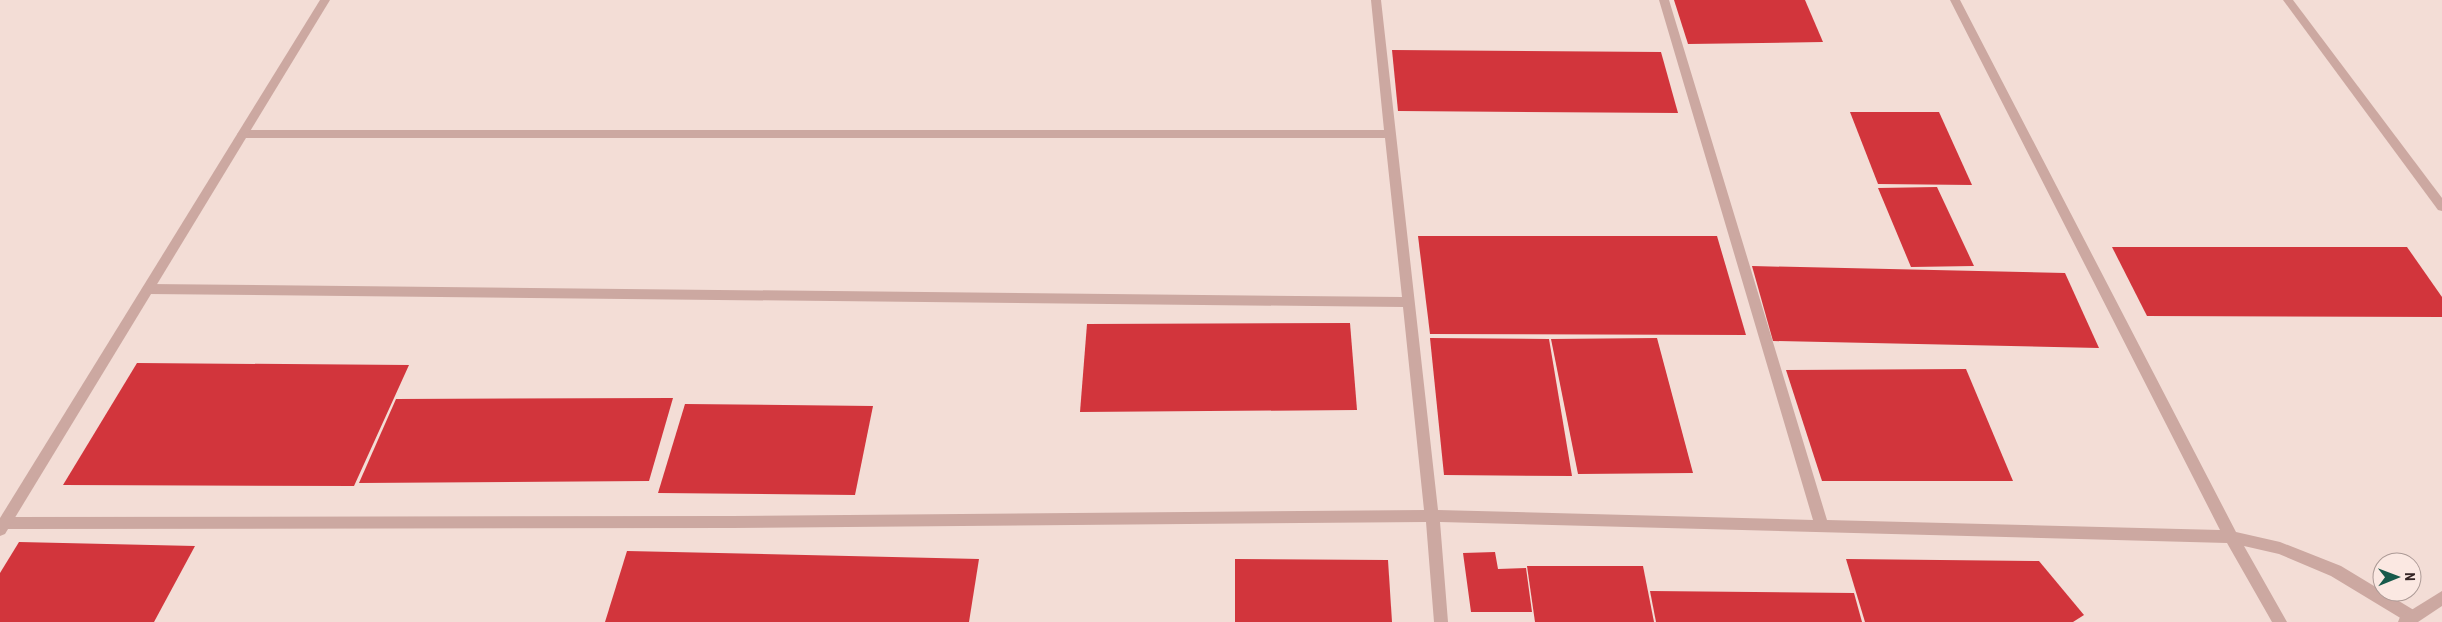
<svg xmlns="http://www.w3.org/2000/svg" width="2442" height="622" viewBox="0 0 2442 622" font-family="'Roboto Condensed',sans-serif">
<style>
.building{fill:#d2353c}
.lines{fill:none;stroke-linecap:round;stroke-linejoin:round}
.service{fill:#cca8a1;fill-rule:evenodd}
.minor{fill:#cca8a1;fill-rule:evenodd}
</style>
<rect width="100%" height="100%" fill="#f3ddd6"/>
<g class="building">
<path d="M1674,0H1805L1823,42L1688,44Z"/>
<path d="M1392,50L1661,52L1678,113L1398,111Z"/>
<path d="M1850,112H1939L1972,185L1878,184Z"/>
<path d="M1937,187L1974,266L1911,267L1878,188Z"/>
<path d="M1418,236H1717L1746,335L1430,334Z"/>
<path d="M2112,247H2407L2442,297V317L2147,316Z"/>
<path d="M1752,266L2065,273L2099,348L1773,341Z"/>
<path d="M1350,323L1357,410L1080,412L1087,324Z"/>
<path d="M1430,338L1549,339L1572,476L1444,475Z"/>
<path d="M1657,338L1693,473L1578,474L1551,339Z"/>
<path d="M137,363L409,365L354,486L63,485Z"/>
<path d="M1966,369L2013,481H1822L1786,370Z"/>
<path d="M673,398L649,481L359,483L396,399Z"/>
<path d="M685,404L873,406L855,495L658,493Z"/>
<path d="M19,542L195,546L154,622H0V573Z"/>
<path d="M627,551L979,559L969,622H605Z"/>
<path d="M1495,552L1498,569L1526,568L1532,612H1471L1463,553Z"/>
<path d="M1235,559L1388,560L1392,622H1235Z"/>
<path d="M1846,559L2039,561L2084,615L2073,622H1865Z"/>
<path d="M1527,566H1643L1654,622H1535Z"/>
<path d="M1650,591L1854,593L1862,622H1656Z"/>
</g>
<g class="lines">
<g class="service">
<path d="M1371,0H1381L1438,510L1813,520L1659,0H1669L1827,520L2220,530L1950,0H1960L2236,532L2280,542L2341,566L2417,612L2419,617L2417,622H2407L2331,576L2279,554L2244,546L2287,622H2272L2227,543L1440,522L1448,622H1434L1426,522L732,528L5,529L0,527V519L5,517L732,516L1424,510L1403,307L148,294L144,292L142,289L144,286L148,284L1402,297L1385,138H243L237,134L243,130H1384Z"/>
<path d="M2283,0H2293L2442,198V211L2438,210Z"/>
</g>
<g class="minor">
<path d="M320,0H330L5,534L0,536V518Z"/>
<path d="M2442,591V606L2418,622H2398L2400,617Z"/>
</g>
</g>
<g transform="translate(2397 577) rotate(89)"><circle r="24" fill="#fbe8e2" stroke="#ac9a96"/>
<path d="M0-4L9 19L0 12L-9 19Z" fill="#175a4b"/>
<text y="-8" font-size="14" font-weight="bold" text-anchor="middle" fill="#352525">N</text>
</g>
</svg>
